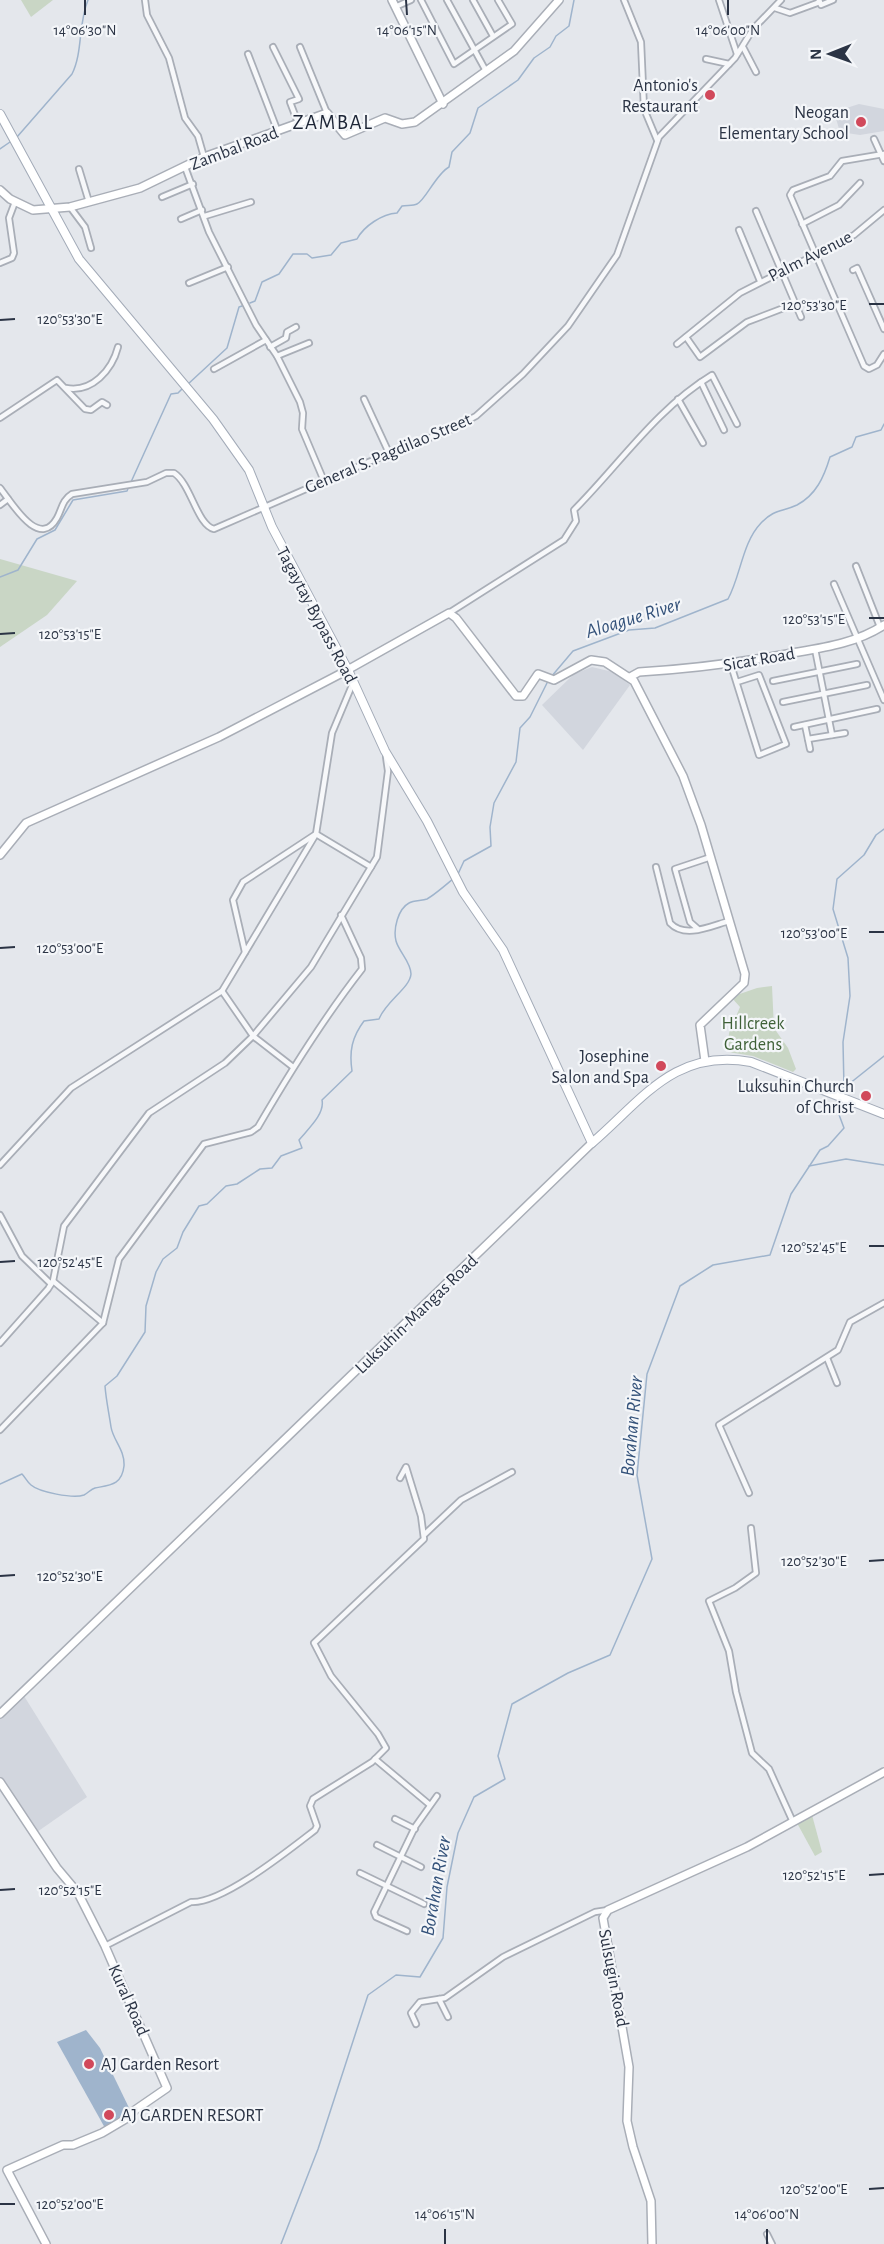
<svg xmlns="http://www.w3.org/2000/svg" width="884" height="2244" viewBox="0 0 884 2244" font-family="'Alegreya Sans',sans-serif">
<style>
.built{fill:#d2d6de}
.green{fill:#c9d6c5}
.water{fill:#9fb4cc}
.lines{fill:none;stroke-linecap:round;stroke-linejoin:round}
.stream{stroke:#9fb4cc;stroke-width:1.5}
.street-casing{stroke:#a9aeb7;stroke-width:8}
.secondary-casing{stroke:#a9aeb7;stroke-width:10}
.primary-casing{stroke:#a3abb8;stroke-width:10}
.street{stroke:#f7f8fa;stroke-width:4.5}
.secondary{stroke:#fff;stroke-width:7}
.primary{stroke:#fff;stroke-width:8}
.ticks{fill:none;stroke:#2b3445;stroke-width:2}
.poi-dot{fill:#d1495b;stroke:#f4f6f9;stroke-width:2}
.labels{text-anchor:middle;stroke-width:4.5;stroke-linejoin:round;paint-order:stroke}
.poi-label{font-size:18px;fill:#2b3445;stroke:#f4f6f9;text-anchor:end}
.street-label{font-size:18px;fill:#2b3445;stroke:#f4f6f9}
.park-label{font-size:18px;fill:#3f6138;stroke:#f4f6f9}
.water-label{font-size:20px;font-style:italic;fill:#34527a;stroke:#f4f6f9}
.quarter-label{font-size:21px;letter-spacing:1.5px;fill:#1d2536;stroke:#f4f6f9}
.ticks-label{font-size:15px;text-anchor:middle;fill:#2b3445;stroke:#f4f6f9;stroke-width:4.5;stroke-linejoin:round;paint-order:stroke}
</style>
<rect width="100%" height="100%" fill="#e4e7ec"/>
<g class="built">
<path d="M859,104L884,109V131L860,135L840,132L834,112Z"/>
<path d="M592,667L613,672L630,685L583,750L542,705L574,674Z"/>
<path d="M24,1696L87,1797L37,1832L0,1777V1718Z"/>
</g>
<g class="green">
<path d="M21,0H53L31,17Z"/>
<path d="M0,559L77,581L47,615L0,647Z"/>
<path d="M772,986L774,1028L788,1048L796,1069L793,1072L753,1056L728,1052L729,1033L740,1007L731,997L757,988Z"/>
<path d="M812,1815L822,1852L815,1856L797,1823Z"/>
</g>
<path class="water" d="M86,2030L100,2048L132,2114L105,2128L57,2042Z"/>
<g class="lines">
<g class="stream">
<path d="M17,137L72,74C83,52 78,24 88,0"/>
<path d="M0,149L10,142"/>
<path d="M250,303L255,301L262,282L279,274L293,254H307L312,258L331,255L341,243L357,239C364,226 382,214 397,213L402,206C407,205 413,206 417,204C425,201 436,174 449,167L452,152L470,133L478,108L518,80L534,58L550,47L556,36L569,26L574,0"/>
<path d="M187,385L227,348L239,307L242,306"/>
<path d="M131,482L171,394L178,393L183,388"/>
<path d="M0,577L18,570L37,539L55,530L73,500L127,491L129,486"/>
<path d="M551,677L573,651L629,630L655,628L728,599C741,575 742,543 761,523C774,509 782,512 797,505C816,495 824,477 830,457L852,447L856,437L881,430L884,424"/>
<path d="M458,874L464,861L491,846L490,827L494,803L516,762L520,728L530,717L548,681"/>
<path d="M844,1088L843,1042L850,996L848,958L833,909L837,879L864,855L876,835L884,829"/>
<path d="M842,1096L844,1088L884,1056"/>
<path d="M809,1166L846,1159L884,1165"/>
<path d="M0,1484L22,1474C25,1477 27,1482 31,1485C39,1492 73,1499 84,1495C88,1493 91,1489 95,1488C110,1485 122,1485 124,1466C125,1450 113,1440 111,1427C109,1413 106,1400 105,1386L117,1376L145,1332L146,1306L156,1272L163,1259L177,1248L183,1232L199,1206L207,1204L226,1186L237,1184L260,1169L272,1168L281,1156L302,1148L299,1140C308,1129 325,1114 322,1100L352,1071C349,1051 352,1037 364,1021L379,1019C386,1001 410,988 411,974C411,962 399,952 396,941C393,929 398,909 409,903C414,900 422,901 427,899C433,896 447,884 453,879"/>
<path d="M281,2244L318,2149L368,1995L396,1975L420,1977L443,1938L447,1887L458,1833L474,1797L505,1779L498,1756L512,1704L568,1673L610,1655L652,1559L637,1475L647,1374L680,1286L713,1265L770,1255L791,1194L820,1150L828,1146L844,1128L838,1112L841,1100"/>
</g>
<defs>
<g id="street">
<path d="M145,0L147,15L169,58L185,118L198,136L204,157"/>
<path d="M421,0L454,64L512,24L498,0"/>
<path d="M447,0L486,71"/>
<path d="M473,0L493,36"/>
<path d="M624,0L641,42L644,109L657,140"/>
<path d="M719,0L737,54"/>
<path d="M819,1L821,5L833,0"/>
<path d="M395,7L411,0"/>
<path d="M775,8L790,13L820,2"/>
<path d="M273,47L299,99L290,102L298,123"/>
<path d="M300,47L327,113"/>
<path d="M743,47L756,72"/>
<path d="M248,54L278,132"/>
<path d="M706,59L729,64"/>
<path d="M874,139L884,161"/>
<path d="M884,154L842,161L830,176L793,190L790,195L864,366L869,369L877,365L884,354"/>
<path d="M185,167L209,232L256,325L277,356L300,402L303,413L302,429L324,481"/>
<path d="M79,169L89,202"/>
<path d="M162,197L193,184"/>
<path d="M70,207L85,227L91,248"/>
<path d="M756,211L801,317"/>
<path d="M205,216L251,202"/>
<path d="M181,219L202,210"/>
<path d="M802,224L839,205L860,183"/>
<path d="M739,230L760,281"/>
<path d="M0,263L12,258L14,253L9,218L15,202"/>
<path d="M853,270L857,268L884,329"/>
<path d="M189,283L228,267"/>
<path d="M686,337L700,357L747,322L794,304"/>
<path d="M677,344L740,293L854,235L884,210"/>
<path d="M270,347L286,338L287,332L296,327"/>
<path d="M277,356L309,343"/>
<path d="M214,369L266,340"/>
<path d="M701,382L724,430"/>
<path d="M66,388C92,393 112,370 118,347"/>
<path d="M364,399L389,453"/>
<path d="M678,399L703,443"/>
<path d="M0,418L57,380L85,409L91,410L102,402L107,405"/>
<path d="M0,488C12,503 39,550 57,518C62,509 62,500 72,494L147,482L166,473H174C191,484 197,525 214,529L366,463L452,429L476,416L523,374L568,326L617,255L659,137L735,58L753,29L781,0"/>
<path d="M0,505L8,499"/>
<path d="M856,566L880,627"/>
<path d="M834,584L884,700"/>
<path d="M449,613L564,540L576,521L574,510C619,465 656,409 712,375L737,424"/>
<path d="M815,649L832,735"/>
<path d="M731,665L759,755L786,744L759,675L737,682"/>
<path d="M773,681L857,664"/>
<path d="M783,702L867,685"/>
<path d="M805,725L810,749"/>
<path d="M794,727L877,709"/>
<path d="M808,739L845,733"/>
<path d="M656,867L670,923C685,939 711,926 729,921"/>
<path d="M698,929L690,922L675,869L711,857"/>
<path d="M245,952L233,900L243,882L316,834L371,867"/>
<path d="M222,991L253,1036L293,1067"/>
<path d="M0,1165L71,1088L222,991L316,834L332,733L353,683"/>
<path d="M0,1215L22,1256L51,1284"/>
<path d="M53,1281L103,1323"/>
<path d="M0,1343L48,1289L53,1281L64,1226L149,1113L225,1063L253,1036L311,967L377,857L388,771L386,757"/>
<path d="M827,1358L837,1383"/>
<path d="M0,1430L103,1323L119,1259L204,1144L251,1132L258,1127C290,1072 323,1019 362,969L361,958L341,915"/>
<path d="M749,1493L719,1425L838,1350L850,1322L884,1303"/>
<path d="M751,1528L756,1573L735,1588L709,1601L729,1651L736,1692L752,1753L769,1769L793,1822"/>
<path d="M425,1534L461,1500L512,1472"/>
<path d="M375,1759L430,1805"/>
<path d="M395,1819L415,1829"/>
<path d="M377,1845L421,1867"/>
<path d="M360,1873L424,1904"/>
<path d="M407,1931L376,1917L374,1912L415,1827L437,1796"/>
<path d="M105,1946L191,1902C222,1904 289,1850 315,1830L317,1826L310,1806L313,1799L372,1762L386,1748L378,1734L331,1676L314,1643L424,1539L421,1516L406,1467L400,1478"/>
<path d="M439,1999L448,2017"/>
<path d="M416,2024L411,2013L420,2002L445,1998L503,1957L595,1912L608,1910"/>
<path d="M767,2234L772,2244"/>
</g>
<g id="secondary">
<path d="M392,0L443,104"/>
<path d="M0,190L10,199L33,210L70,207L140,188L204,157L327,113L345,135L385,118L402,124L415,122L514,51L559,0"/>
<path d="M630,677L639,672C689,669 737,663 787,654C821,648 855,644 884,625"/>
<path d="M0,855L26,823L219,737L342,673L449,613L456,618L516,696H523L538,674L554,680L591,660L605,662L634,681L683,776L701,825L745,974L744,983L700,1025L705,1061"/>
<path d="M0,1714L592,1143"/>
<path d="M0,1782L57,1868L78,1893L105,1946L167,2088L135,2110L129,2117L102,2133L73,2145H63L7,2170L46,2244"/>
<path d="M652,2244L651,2201L633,2147L627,2121L629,2067L603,1918L608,1910L747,1847L884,1772"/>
</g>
<path id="primary" d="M0,114L79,259L213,419L249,470L272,527L348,670L385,751L427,821L463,892L503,950L592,1143C643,1099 675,1048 751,1062L884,1114"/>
</defs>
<use href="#street" class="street-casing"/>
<use href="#secondary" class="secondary-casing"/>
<use href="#primary" class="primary-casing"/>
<use href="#street" class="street"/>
<use href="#secondary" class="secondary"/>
<use href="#primary" class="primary"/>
</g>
<path class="ticks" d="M85,0V15M406,0L407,15M728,0V15M869,304H884M0,320L15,319M869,618H884M0,634L15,633M869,932H884M0,948L15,947M869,1246H884M0,1262L15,1261M869,1561L884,1560M0,1576L15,1575M869,1875L884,1874M0,1890L15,1889M869,2189L884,2188M0,2204H15M445,2229V2244M767,2229V2244"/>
<g class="poi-dot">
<circle cx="710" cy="95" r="6"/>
<circle cx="861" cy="122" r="6"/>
<circle cx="661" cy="1066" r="6"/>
<circle cx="866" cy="1096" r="6"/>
<circle cx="89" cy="2064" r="6"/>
<circle cx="109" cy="2115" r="6"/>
</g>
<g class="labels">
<g class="poi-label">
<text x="698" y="91">Antonio's<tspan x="698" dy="21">Restaurant</tspan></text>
<text x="849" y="118">Neogan<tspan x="849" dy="21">Elementary School</tspan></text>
<text x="649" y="1062">Josephine<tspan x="649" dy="21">Salon and Spa</tspan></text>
<text x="854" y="1092">Luksuhin Church<tspan x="854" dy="21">of Christ</tspan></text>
<text x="101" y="2070" text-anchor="start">AJ Garden Resort</text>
<text x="121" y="2121" text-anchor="start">AJ GARDEN RESORT</text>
</g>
<g class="street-label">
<text transform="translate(234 148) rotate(-21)" y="6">Zambal Road</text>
<text transform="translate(810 256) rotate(-27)" y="6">Palm Avenue</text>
<text transform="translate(388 453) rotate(-23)" y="6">General S. Pagdilao Street</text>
<text transform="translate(317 615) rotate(62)" y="6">Tagaytay Bypass Road</text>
<text transform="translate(759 659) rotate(-10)" y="6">Sicat Road</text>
<text transform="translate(416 1314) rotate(-44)" y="6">Luksuhin-Mangas Road</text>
<text transform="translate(614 1978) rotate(79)" y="6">Sulsugin Road</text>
<text transform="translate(129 2000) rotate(66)" y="6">Kural Road</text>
</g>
<g class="park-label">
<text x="753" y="1029">Hillcreek<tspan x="753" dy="21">Gardens</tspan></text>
</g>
<g class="water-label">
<text transform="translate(633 617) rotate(-17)" y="7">Aloague River</text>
<text transform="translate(631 1426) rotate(-85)" y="7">Borahan River</text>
<text transform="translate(435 1886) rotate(-80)" y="7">Borahan River</text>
</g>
<g class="quarter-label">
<text x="333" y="129">ZAMBAL</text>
</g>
</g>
<g class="ticks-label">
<text x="85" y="35">14°06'30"N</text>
<text x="407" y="35">14°06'15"N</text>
<text x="728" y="35">14°06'00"N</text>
<text x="814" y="310">120°53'30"E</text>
<text x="70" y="324">120°53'30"E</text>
<text x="814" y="624">120°53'15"E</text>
<text x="70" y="639">120°53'15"E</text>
<text x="814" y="938">120°53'00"E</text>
<text x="70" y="953">120°53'00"E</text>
<text x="814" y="1252">120°52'45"E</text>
<text x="70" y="1267">120°52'45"E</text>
<text x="814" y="1566">120°52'30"E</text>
<text x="70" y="1581">120°52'30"E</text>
<text x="814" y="1880">120°52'15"E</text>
<text x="70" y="1895">120°52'15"E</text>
<text x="814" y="2194">120°52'00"E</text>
<text x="70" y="2209">120°52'00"E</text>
<text x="445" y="2219">14°06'15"N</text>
<text x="767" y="2219">14°06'00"N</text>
</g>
<g transform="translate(830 54) rotate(269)" stroke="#f4f6f9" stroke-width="4.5" paint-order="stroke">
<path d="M0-4.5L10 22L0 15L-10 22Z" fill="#2b3445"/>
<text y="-9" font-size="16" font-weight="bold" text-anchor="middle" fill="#2b3445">N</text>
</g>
</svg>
